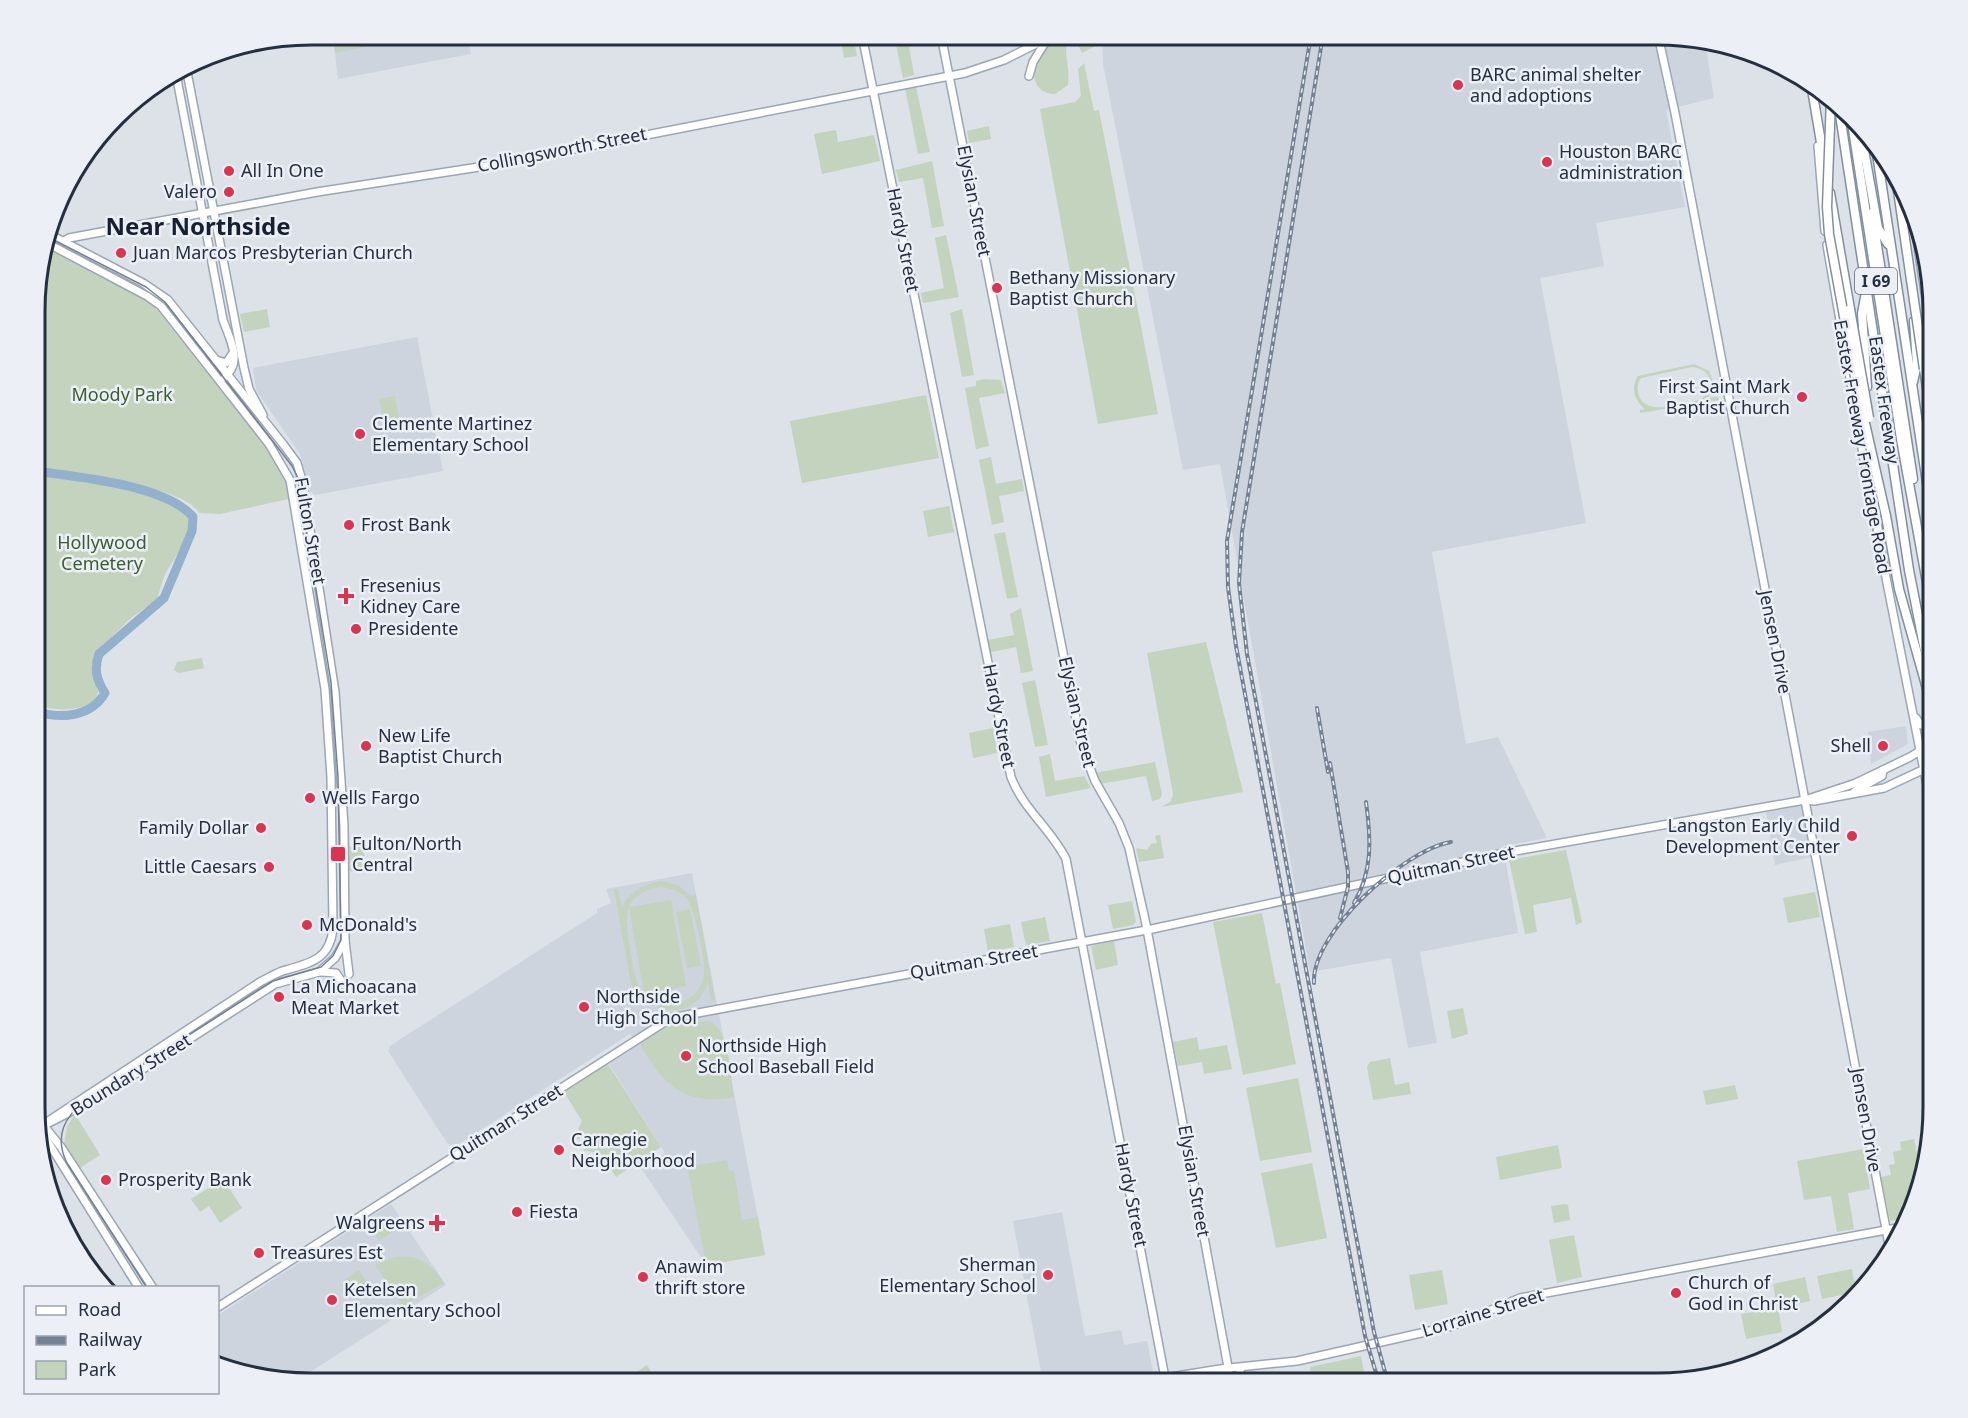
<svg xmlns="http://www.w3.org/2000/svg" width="1968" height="1418" viewBox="0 0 1968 1418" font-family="'Noto Sans',sans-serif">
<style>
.built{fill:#ced4de}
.green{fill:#c3d3bd;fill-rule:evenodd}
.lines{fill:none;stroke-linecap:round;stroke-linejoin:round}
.river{stroke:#93b0cd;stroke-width:9}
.major-casing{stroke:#9ba6b5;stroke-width:10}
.highway-casing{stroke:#828fa0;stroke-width:11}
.major{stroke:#fff;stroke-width:7}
.highway{stroke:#fff;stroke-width:8}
.tram{stroke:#748193;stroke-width:1.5}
.rail-casing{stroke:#748193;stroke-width:4}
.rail{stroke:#ecf0f6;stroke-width:1.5;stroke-dasharray:4.5;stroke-linecap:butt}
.highway-bridge-casing{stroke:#828fa0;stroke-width:11;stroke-linecap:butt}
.highway-bridge{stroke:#fff;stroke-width:8}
.poi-dot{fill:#dc3350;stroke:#ecf0f6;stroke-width:2}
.labels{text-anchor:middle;stroke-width:5;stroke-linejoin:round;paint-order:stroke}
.shield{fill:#ecf0f6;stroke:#616977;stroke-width:1.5}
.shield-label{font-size:16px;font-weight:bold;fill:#252f40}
.poi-label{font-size:18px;fill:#252f40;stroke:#ecf0f6;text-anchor:start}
.street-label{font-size:18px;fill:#252f40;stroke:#ecf0f6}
.park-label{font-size:18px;fill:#3a5d30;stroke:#ecf0f6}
.district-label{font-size:24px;font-weight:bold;fill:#172031;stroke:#ecf0f6}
.rim{fill:none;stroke:#252f40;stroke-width:3}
</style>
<rect width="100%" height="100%" fill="#dde1e8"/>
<g class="built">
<path d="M333,35H468L471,54L338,79Z"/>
<path d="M1102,35H1675L1705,41L1714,98L1666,110L1685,207L1596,223L1604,266L1540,278L1586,523L1432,552L1466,744L1498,737L1547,838L1503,846L1518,933L1420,952L1437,1043L1408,1048L1391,958L1310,972L1220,464L1183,470L1103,64Z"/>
<path d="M417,337L443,471L315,495L310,491L300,454L256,390L253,368Z"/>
<path d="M1906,726L1908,744L1871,764L1868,732Z"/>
<path d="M1802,805L1812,857L1775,865L1766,812Z"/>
<path d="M692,873L765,1255L706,1265L641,1168L665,1153L609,1064L638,1045L630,1034L454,1147L447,1143L388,1051L390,1046L597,913V909L611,903L606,889Z"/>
<path d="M391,1204L446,1285L293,1383L218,1367V1315Z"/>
<path d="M1062,1212L1085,1336L1121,1330L1124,1345L1147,1341L1153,1371L1097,1383H1043L1013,1221Z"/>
</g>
<g class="green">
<path d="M333,35H395L396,41L335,53Z"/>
<path d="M840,35H853L857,56L844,58Z"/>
<path d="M894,35H907L914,75L903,78Z"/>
<path d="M1070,35C1061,48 1071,68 1068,85L1055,94C1029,94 1029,62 1045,49C1052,42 1062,40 1070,35Z"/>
<path d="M1086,35H1105V41L1082,53L1078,45Z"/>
<path d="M1084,63L1094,111L1099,110L1158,414L1098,424L1040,109L1075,102L1081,96L1078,69Z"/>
<path d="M916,87L930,152L918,154L905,88Z"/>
<path d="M989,126L991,139L969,143L967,131Z"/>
<path d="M836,130L838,142L874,135L880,161L822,174L814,134Z"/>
<path d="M932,161L944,226L932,228L923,178L899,182L896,170Z"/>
<path d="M946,235L959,297L923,303L921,293L944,288L935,238Z"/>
<path d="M46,244L153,302L180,330L275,456L288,482L289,499L220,514L199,513C186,486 68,472 37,467V275Z"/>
<path d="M267,309L270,327L244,332L240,314Z"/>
<path d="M962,309L974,375L962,377L950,313Z"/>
<path d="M1694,364L1709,371L1714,385L1708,398L1718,397L1719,400L1640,413V410L1645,409C1635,401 1630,388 1638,376ZM1692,367C1704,368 1712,375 1710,388L1702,399C1687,403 1646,417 1639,396C1637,389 1637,384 1641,378Z"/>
<path d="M985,379L1001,380L1005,393L979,398L989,446L976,449L965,388L976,386V381Z"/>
<path d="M926,395L939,458L802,483L790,421Z"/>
<path d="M395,396L401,429L385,432L379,399Z"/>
<path d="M991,457L996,484L1022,479L1024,491L999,496L1004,522L992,525L979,460Z"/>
<path d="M37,475C87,483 150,486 191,518L186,540L165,574L157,599L131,618L96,652L92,666L98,692L96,701C77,712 57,711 37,705Z"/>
<path d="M949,506L954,532L928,537L923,511Z"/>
<path d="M1005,532L1018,597L1007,599L994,534Z"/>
<path d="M1021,608L1033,671L1021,673L1016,647L991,652L988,640L1014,635L1010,614Z"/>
<path d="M1206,642L1243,792L1162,807L1171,801L1173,794L1147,653Z"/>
<path d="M202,658L204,668L179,673L174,670L177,662Z"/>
<path d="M1035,680L1048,745L1035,747L1022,683Z"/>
<path d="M993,728L997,753L973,758L969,733Z"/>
<path d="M1050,754L1055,781L1084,776L1091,788L1046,797L1039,757Z"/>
<path d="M1155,762L1162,794L1160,799L1152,801L1146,776L1100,784L1095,773Z"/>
<path d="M1160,835L1164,858L1139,862L1136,848L1147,850L1151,844L1157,843L1155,836Z"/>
<path d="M362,844L367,869L352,872L348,869V847Z"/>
<path d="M1566,850L1582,922L1576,925L1571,898L1533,905L1537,932L1525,934L1509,860Z"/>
<path d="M662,881L678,885L691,896L696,895L715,1000H711L708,982C695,1023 650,1015 631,984L614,889H618L622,907C631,890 644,884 662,881ZM662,887C671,889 680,891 687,899C695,909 706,961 704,974C699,1005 666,1012 644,994L686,986L671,900L629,907L644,994C635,982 633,969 631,954C625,920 619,893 662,887Z"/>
<path d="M1815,892L1820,917L1788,923L1783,898Z"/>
<path d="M1132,901L1136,922L1133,925L1113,929L1108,905Z"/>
<path d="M690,909L701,966L687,968L676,912Z"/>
<path d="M1262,913L1276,984L1280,983L1296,1064L1243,1075L1213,922Z"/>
<path d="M1045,917L1050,941L1026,945L1021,922Z"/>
<path d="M1010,924L1014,947L988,952L984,929Z"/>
<path d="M1114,941L1118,965L1096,970L1091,946Z"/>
<path d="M1463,1008L1468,1034L1452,1039L1447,1011Z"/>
<path d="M710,1021C731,1034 730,1074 734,1097C686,1107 662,1084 640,1044L670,1025Z"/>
<path d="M1197,1037L1199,1050L1227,1045L1232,1069L1204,1074L1202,1062L1178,1066L1173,1042Z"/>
<path d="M1390,1058L1395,1085L1409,1082L1411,1094L1373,1100L1367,1067L1370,1062Z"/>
<path d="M608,1064L661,1147L616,1177L602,1154L583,1150L595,1142L589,1133L577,1140V1132L582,1121L564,1092Z"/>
<path d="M1298,1078L1312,1152L1260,1161L1246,1088Z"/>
<path d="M1735,1085L1738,1099L1706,1105L1703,1091Z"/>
<path d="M75,1114L100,1155L80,1168L64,1144L67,1127Z"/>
<path d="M1914,1139L1918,1159L1926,1158L1919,1196L1907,1219L1890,1221L1881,1177L1891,1175L1889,1165L1895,1164L1893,1152L1901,1150L1900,1142Z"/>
<path d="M1558,1145L1562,1168L1500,1180L1496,1157Z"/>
<path d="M1863,1149L1870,1189L1848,1193L1854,1229L1837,1232L1831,1196L1804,1200L1797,1161Z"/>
<path d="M727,1160L729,1170L734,1171L742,1220L758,1217L765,1255L706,1265L688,1170L691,1166Z"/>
<path d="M1312,1163L1327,1238L1276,1248L1261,1173Z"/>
<path d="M223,1179L242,1208L220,1223L209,1206L200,1212L191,1199Z"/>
<path d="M1565,1204L1568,1205L1570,1220L1554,1223L1551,1206Z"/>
<path d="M379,1220L386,1225L391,1222L396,1230L379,1241L374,1233L379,1230L376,1224Z"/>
<path d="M1574,1235L1582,1277L1557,1283L1549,1240Z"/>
<path d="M395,1257C419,1254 432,1264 444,1283L403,1306L375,1265Z"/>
<path d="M1852,1269L1854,1281L1875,1277L1849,1298L1847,1294L1822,1299L1817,1276Z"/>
<path d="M359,1270L373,1291L357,1302L343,1281Z"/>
<path d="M1442,1270L1448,1304L1415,1310L1409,1275Z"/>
<path d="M1805,1277L1810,1301L1778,1308L1782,1332L1746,1339L1741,1314L1777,1308L1773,1284Z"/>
<path d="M1361,1356L1366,1383H1311L1310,1367Z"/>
<path d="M647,1365L658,1383H629L626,1379Z"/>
</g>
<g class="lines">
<path class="river" d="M37,471C79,478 165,484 193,517L192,531L164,598L99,654C94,669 96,679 105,693C91,717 62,719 37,712"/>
<defs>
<g id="major">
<path d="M862,35L1011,777C1023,809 1051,829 1066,859L1166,1383"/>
<path d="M941,35L1081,744L1095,781L1119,823L1129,848L1146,924L1231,1383"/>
<path d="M1658,35L1675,113L1890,1250"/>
<path d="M186,67L244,368L249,389L263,415"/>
<path d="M176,74L223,320C230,340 243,361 225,377"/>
<path d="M1029,76L1033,62L1046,41"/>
<path d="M1818,146L1825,231"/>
<path d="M1915,226L1933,346"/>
<path d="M64,241L69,238L317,192L492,165L965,73L1004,60L1054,35"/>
<path d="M47,243L147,296L161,306L269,444L290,480L325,689L331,777L333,927C331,958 312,963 286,970C277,972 269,978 260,982L50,1120"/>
<path d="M1827,245L1872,506"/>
<path d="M216,360L226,363L233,353"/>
<path d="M1878,537L1933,816"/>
<path d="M1916,718L1921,725L1933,724"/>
<path d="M1855,791L1882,776L1883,770"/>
<path d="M1805,800L1814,801L1884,788L1933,765"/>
<path d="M345,941L349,974"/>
<path d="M321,972L336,973L344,985"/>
<path d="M37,1117L61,1147L153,1288"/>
<path d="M43,1126L101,1096L275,984L319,972L335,958L345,941L344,826L335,692L303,484L297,463L283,444L168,300L143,283L49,234"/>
<path d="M43,1126V1134L139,1288"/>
<path d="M218,1307L671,1018L1152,929L1504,853L1805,800L1856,783L1910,757L1933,743"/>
<path d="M1134,1383L1220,1369L1297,1361L1452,1326L1520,1298L1902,1227"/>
<path d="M1236,1383L1241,1368"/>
</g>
<g id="highway">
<path d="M1812,89L1826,172"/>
<path d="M1839,108L1909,570L1933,692"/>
<path d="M1852,123L1901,439L1933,616"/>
<path d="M1860,133L1862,156"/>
<path d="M1864,150L1878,228L1888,244"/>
<path d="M1877,154L1933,522"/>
<path d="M1904,187L1907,227"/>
<path d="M1830,193L1850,309"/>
<path d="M1872,213L1913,479"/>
<path d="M1866,292L1862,314L1867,387"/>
<path d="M1924,369L1933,425"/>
<path d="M1913,382L1917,364L1914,321"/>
<path d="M1871,463L1879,542"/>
<path d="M1886,516L1899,589L1933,710"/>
<path d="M1932,808L1933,812"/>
</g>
</defs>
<use href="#major" class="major-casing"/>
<use href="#highway" class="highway-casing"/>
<use href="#major" class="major"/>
<use href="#highway" class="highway"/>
<path class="tram" d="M48,237L146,287L165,302L292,466L298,478L331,682L338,777L341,940L333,956L321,967L273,981L86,1101C64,1116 54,1137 67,1163L147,1288"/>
<defs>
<g id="rail">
<path d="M1311,35L1227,541L1228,587L1236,646L1365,1336L1379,1383"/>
<path d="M1323,35L1242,532L1239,583L1247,654L1374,1332L1388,1383"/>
<path d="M1317,708L1328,772"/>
<path d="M1330,763L1348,872V887L1340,918"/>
<path d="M1354,903C1373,871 1371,838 1366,802"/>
<path d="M1314,983C1311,933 1404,850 1451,842"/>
</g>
</defs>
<use href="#rail" class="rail-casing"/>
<use href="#rail" class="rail"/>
<defs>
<g id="highway-bridge">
<path d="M1831,98L1827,207L1829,234L1857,388L1886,516"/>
<path d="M1896,177L1924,369"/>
<path d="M1850,309L1869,418"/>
</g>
</defs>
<use href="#highway-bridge" class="highway-bridge-casing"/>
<use href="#highway-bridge" class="highway-bridge"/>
</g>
<g class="poi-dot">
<circle cx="1458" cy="85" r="6"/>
<circle cx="1547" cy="162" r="6"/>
<circle cx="229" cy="171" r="6"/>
<circle cx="229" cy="192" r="6"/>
<circle cx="121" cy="253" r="6"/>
<circle cx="997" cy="288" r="6"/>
<circle cx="1802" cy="397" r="6"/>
<circle cx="360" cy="434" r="6"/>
<circle cx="349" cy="525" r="6"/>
<path d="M343 587h6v6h6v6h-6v6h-6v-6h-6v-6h6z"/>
<circle cx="356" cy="629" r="6"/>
<circle cx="366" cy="746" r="6"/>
<circle cx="1883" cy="746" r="6"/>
<circle cx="310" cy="798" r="6"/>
<circle cx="261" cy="828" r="6"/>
<circle cx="1852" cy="836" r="6"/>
<rect x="330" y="846" width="16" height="16" rx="3"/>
<circle cx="269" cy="867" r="6"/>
<circle cx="307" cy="925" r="6"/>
<circle cx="279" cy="997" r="6"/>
<circle cx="584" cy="1007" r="6"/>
<circle cx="686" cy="1056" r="6"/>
<circle cx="559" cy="1150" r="6"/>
<circle cx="106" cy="1180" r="6"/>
<circle cx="517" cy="1212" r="6"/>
<path d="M434 1214h6v6h6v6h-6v6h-6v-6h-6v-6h6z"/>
<circle cx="259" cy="1253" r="6"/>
<circle cx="1048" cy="1275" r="6"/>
<circle cx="643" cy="1277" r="6"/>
<circle cx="1676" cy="1293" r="6"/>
<circle cx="332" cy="1300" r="6"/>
</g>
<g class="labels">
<rect class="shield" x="1855" y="268" width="42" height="26" rx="4.5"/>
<g class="shield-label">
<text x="1876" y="287">I 69</text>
</g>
<g class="poi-label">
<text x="1470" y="81">BARC animal shelter<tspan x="1470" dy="21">and adoptions</tspan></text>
<text x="1559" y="158">Houston BARC<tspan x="1559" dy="21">administration</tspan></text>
<text x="241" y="177">All In One</text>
<text x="217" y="198" text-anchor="end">Valero</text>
<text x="133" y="259">Juan Marcos Presbyterian Church</text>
<text x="1009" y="284">Bethany Missionary<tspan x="1009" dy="21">Baptist Church</tspan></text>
<text x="1790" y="393" text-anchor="end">First Saint Mark<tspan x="1790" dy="21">Baptist Church</tspan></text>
<text x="372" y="430">Clemente Martinez<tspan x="372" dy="21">Elementary School</tspan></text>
<text x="361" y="531">Frost Bank</text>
<text x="360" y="592">Fresenius<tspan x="360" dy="21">Kidney Care</tspan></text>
<text x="368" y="635">Presidente</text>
<text x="378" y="742">New Life<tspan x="378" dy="21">Baptist Church</tspan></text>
<text x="1871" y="752" text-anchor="end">Shell</text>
<text x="322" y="804">Wells Fargo</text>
<text x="1840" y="832" text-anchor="end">Langston Early Child<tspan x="1840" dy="21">Development Center</tspan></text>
<text x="249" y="834" text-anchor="end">Family Dollar</text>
<text x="352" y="850">Fulton/North<tspan x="352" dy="21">Central</tspan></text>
<text x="257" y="873" text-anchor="end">Little Caesars</text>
<text x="319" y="931">McDonald's</text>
<text x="291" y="993">La Michoacana<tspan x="291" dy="21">Meat Market</tspan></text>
<text x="596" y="1003">Northside<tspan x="596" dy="21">High School</tspan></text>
<text x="698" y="1052">Northside High<tspan x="698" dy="21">School Baseball Field</tspan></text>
<text x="571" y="1146">Carnegie<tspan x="571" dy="21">Neighborhood</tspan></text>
<text x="118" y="1186">Prosperity Bank</text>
<text x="529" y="1218">Fiesta</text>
<text x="425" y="1229" text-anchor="end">Walgreens</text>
<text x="271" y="1259">Treasures Est</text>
<text x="1036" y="1271" text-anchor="end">Sherman<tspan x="1036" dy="21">Elementary School</tspan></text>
<text x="655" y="1273">Anawim<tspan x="655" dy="21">thrift store</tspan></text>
<text x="1688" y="1289">Church of<tspan x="1688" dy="21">God in Christ</tspan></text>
<text x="344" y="1296">Ketelsen<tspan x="344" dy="21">Elementary School</tspan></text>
</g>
<g class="street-label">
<text transform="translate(562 150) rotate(-11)" y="6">Collingsworth Street</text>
<text transform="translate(974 201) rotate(79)" y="6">Elysian Street</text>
<text transform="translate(903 240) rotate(79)" y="6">Hardy Street</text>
<text transform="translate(1884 400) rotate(82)" y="6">Eastex Freeway</text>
<text transform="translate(1862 447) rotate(80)" y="6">Eastex Freeway Frontage Road</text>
<text transform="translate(310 531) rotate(80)" y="6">Fulton Street</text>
<text transform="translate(1775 642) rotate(79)" y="6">Jensen Drive</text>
<text transform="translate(1077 712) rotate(77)" y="6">Elysian Street</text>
<text transform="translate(999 716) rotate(79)" y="6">Hardy Street</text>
<text transform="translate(1451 865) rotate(-12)" y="6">Quitman Street</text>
<text transform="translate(974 962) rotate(-10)" y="6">Quitman Street</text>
<text transform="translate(131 1075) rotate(-32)" y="6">Boundary Street</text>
<text transform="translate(1866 1120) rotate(80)" y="6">Jensen Drive</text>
<text transform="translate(506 1123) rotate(-32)" y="6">Quitman Street</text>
<text transform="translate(1194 1181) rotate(80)" y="6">Elysian Street</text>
<text transform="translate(1131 1195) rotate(79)" y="6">Hardy Street</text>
<text transform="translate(1483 1313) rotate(-17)" y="6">Lorraine Street</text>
</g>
<g class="park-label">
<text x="122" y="401">Moody Park</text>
<text x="102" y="549">Hollywood<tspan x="102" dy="21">Cemetery</tspan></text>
</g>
<g class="district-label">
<text x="198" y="235">Near Northside</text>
</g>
</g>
<path d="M0 0H1968V1418H0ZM311 45H1657A266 266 0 0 1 1923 311V1107A266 266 0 0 1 1657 1373H311A266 266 0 0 1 45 1107V311A266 266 0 0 1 311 45Z" fill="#ecf0f6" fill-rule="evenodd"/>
<path class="rim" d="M311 45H1657A266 266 0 0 1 1923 311V1107A266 266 0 0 1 1657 1373H311A266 266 0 0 1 45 1107V311A266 266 0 0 1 311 45Z"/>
<rect x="24" y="1286" width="195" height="108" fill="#ecf0f6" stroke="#9ca3ad" stroke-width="1.5"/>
<rect x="36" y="1306" width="30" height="9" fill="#ffffff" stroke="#9ca3ad" stroke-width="1.5"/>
<text x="78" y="1316" font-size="18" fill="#252f40">Road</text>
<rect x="36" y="1336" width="30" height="9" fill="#748193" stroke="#9ca3ad" stroke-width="1.5"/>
<text x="78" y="1346" font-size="18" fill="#252f40">Railway</text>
<rect x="36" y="1361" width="30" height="18" fill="#c3d3bd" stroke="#9ca3ad" stroke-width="1.5"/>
<text x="78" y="1376" font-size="18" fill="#252f40">Park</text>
</svg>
